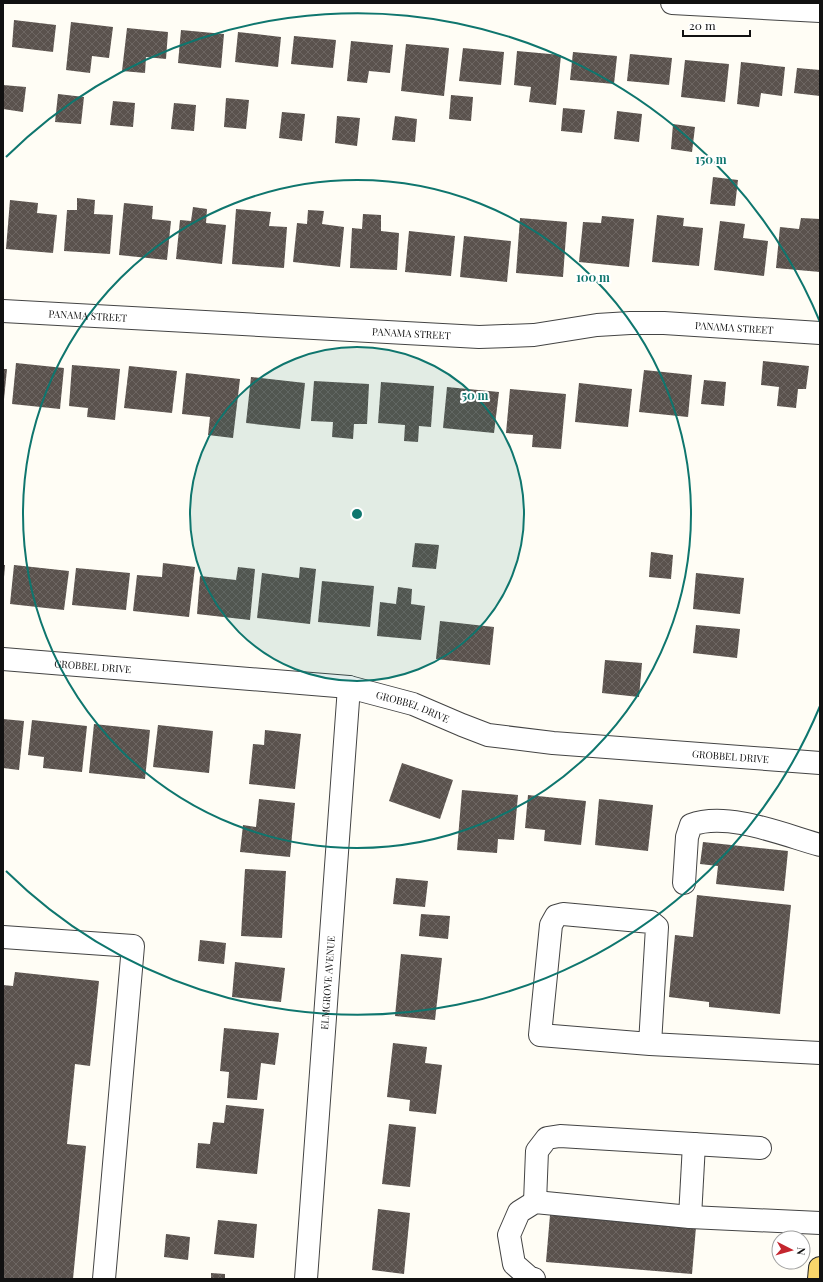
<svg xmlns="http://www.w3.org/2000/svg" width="823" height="1282" viewBox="0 0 823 1282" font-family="'Playfair Display',serif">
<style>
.building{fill:url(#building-cross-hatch)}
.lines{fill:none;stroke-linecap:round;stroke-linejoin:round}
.minor-casing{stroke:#444;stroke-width:24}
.major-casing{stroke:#222;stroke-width:24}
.minor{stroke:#fff;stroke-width:22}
.major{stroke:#f9d66b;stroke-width:22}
.ring{fill:none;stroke:#0f766e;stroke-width:2}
.labels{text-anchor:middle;stroke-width:4;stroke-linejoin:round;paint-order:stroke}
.street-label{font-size:10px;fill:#111;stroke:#fff}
.centre{fill:#0f766e;stroke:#fff;stroke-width:2}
.ring-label{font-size:12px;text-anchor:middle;font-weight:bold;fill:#0f766e;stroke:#fff;stroke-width:4;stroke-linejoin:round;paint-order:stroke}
</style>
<defs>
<pattern id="building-cross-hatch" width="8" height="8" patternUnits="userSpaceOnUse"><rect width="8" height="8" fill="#5a524d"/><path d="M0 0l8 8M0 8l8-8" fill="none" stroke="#6d6662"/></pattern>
</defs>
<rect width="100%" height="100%" fill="#fffdf5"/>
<g class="building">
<path d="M14,20L56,25L53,52L12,47Z"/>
<path d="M71,22L113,27L109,58L92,56L90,73L66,70Z"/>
<path d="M127,28L168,32L166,59L146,57L145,73L122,71Z"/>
<path d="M181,30L224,34L221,68L178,63Z"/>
<path d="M238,32L281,37L278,67L235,62Z"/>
<path d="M294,36L336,40L333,68L291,64Z"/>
<path d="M351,41L393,45L390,73L369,71L367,83L347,81Z"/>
<path d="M406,44L449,48L444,96L401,91Z"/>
<path d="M463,48L504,52L501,85L459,81Z"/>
<path d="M517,51L561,55L556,105L529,102L531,87L514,85Z"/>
<path d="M573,52L617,56L614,84L570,80Z"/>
<path d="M630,54L672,58L669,85L627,81Z"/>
<path d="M685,60L729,64L725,102L681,97Z"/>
<path d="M741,62L785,67L782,96L761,93L759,107L737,104Z"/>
<path d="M797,68L820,70V96L794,93Z"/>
<path d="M3,85L26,87L23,112L3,109Z"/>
<path d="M58,94L84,97L81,124L55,122Z"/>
<path d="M451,95L473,97L471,121L449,119Z"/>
<path d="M226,98L249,100L246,129L224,127Z"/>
<path d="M113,101L135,103L133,127L110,125Z"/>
<path d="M174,103L196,105L194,131L171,129Z"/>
<path d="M563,108L585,110L582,133L561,131Z"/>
<path d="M617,111L642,114L639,142L614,139Z"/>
<path d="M282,112L305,114L302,141L279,138Z"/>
<path d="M337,116L360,118L357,146L335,143Z"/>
<path d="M395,116L417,119L415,142L392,140Z"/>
<path d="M673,124L695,127L692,152L671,149Z"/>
<path d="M713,177L738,180L735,206L710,204Z"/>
<path d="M77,198L95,200L94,214L113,215L110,254L64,251L67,210H77Z"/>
<path d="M10,200L38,203L37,213L57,215L53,253L6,249Z"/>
<path d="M124,203L153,206L152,219L171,221L167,260L119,255Z"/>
<path d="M193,207L207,209L206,223L226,225L222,264L176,259L180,220L191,221Z"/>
<path d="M236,209L271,212L269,226L287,227L284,268L232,264Z"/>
<path d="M308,210L324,211L322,224L344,227L340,267L293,262L297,223L307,224Z"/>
<path d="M363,214L381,215V231L399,233L397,270L350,268L352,228L362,229Z"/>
<path d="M657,215L684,218L683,226L703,228L699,266L652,262Z"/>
<path d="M602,216L634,219L629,267L579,262L583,222L601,223Z"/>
<path d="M520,218L567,222L563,277L516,273Z"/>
<path d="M801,218L820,219V272L776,268L780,227L799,229Z"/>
<path d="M720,221L745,224L743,238L768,241L764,276L714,270Z"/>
<path d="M409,231L455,236L451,276L405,272Z"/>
<path d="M464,236L511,241L507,282L460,277Z"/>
<path d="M763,361L809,366L806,389H798L796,408L777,406L779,387L761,385Z"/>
<path d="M16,363L64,368L60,409L12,404Z"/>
<path d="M72,365L120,369L115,420L87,417L88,408L69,406Z"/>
<path d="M129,366L177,371L172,413L124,408Z"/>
<path d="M3,369H7L4,399H3Z"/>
<path d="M644,370L692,375L688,417L639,412Z"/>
<path d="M186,373L240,379L233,438L208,435L210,417L182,414Z"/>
<path d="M251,377L305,383L300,429L246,423Z"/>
<path d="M704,380L726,382L724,406L701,404Z"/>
<path d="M314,381L369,384L367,424H354L353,439L332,437L333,422L311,421Z"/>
<path d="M381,382L434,386L431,427L419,426L418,442L404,441L405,425L378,423Z"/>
<path d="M579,383L632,389L628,427L575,422Z"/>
<path d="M447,387L499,392L494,433L443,428Z"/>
<path d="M510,389L566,394L561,449L532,447L533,435L506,433Z"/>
<path d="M415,543L439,545L436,569L412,567Z"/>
<path d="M651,552L673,555L671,579L649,577Z"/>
<path d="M163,563L195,567L189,617L133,611L137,575L162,577Z"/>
<path d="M3,565H5L4,577H3Z"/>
<path d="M14,565L69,571L64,610L10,604Z"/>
<path d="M238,567L255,569L250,620L197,614L200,576L236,580Z"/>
<path d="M300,567L316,569L310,624L257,618L262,573L299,578Z"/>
<path d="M76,568L130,573L126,610L72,605Z"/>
<path d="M696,573L744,578L740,614L693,609Z"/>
<path d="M322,581L374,586L370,627L318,622Z"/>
<path d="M398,587L412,589L411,604L425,606L421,640L377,636L380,602L396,604Z"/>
<path d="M440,621L494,627L490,665L436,659Z"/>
<path d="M696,625L740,629L737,658L693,653Z"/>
<path d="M605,660L642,663L639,697L602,693Z"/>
<path d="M3,719L24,721L19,770L3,768Z"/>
<path d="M32,720L87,726L82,772L43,768L44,757L28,755Z"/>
<path d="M94,724L150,730L145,779L89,773Z"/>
<path d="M158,725L213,731L209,773L153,767Z"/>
<path d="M265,730L301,734L295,789L249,784L253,744L264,745Z"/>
<path d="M402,763L453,780L440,819L389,801Z"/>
<path d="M462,790L518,795L514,840L498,839L497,853L457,850Z"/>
<path d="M528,795L586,801L581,845L544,841L545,830L525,828Z"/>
<path d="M259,799L295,803L290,857L240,852L243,825L256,827Z"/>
<path d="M599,799L653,805L648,851L595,845Z"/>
<path d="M703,842L788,851L784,891L716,884L718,866L700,864Z"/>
<path d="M245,869L286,871L282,938L241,936Z"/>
<path d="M396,878L428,881L425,907L393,904Z"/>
<path d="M697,895L791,905L780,1014L709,1007V1002L669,997L675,935L693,937Z"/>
<path d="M421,914L450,916L448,939L419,936Z"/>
<path d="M200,940L226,943L224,964L198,961Z"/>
<path d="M401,954L442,958L435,1020L395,1016Z"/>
<path d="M235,962L285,968L281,1002L232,997Z"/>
<path d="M15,972L99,981L90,1066L75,1064L67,1144L86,1146L73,1279H3V985L13,986Z"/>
<path d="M224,1028L279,1033L275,1065L261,1063L257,1100L227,1098L229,1072L220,1071Z"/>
<path d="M393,1043L427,1047L425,1063L442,1065L436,1114L409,1111L410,1100L387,1097Z"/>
<path d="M226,1105L264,1109L257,1174L196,1168L198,1143L210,1144L213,1122L224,1123Z"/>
<path d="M389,1124L416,1127L410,1187L382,1184Z"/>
<path d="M378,1209L410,1213L404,1274L372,1270Z"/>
<path d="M550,1215L696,1227L692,1274L546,1262Z"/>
<path d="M218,1220L257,1224L254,1258L214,1254Z"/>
<path d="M166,1234L190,1237L188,1260L164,1257Z"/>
<path d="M211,1273L225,1274V1279H211Z"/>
</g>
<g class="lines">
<defs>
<g id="minor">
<path d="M672,3L820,11"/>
<path id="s1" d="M3,311L479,337L534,335L597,325L630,323H664L820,333"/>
<path id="s2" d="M3,659L349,687L413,704L462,725L488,735L553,743L820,763"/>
<path d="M684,883L687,837L691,825C727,811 784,835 820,845"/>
<path d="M3,937L133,946L104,1279"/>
<path d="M650,1044L657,927L651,922L563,914L556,916L551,925L540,1035L650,1044L820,1053"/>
<path d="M535,1202L537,1151L547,1138L560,1136L760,1148"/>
<path d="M690,1217L694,1144"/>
<path id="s3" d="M306,1279L349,687"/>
<path d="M534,1279L530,1278L514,1264L509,1235L519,1212L535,1202L690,1217L820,1223"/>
</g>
<path id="major" d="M819,1279L820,1268"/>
</defs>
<use href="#minor" class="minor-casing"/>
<use href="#major" class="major-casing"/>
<use href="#minor" class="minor"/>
<use href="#major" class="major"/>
</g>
<circle cx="357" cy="514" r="167" fill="#0f766e" fill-opacity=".12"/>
<g class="ring">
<circle cx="357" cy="514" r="167"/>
<circle cx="357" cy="514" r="334"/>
<path d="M820 706A501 501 0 0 1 6 871M6 157A501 501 0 0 1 820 322"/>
</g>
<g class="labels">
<g class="street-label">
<text dy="4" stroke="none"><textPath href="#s1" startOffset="85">PANAMA STREET</textPath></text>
<text dy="4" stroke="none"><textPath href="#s1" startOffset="733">PANAMA STREET</textPath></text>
<text dy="4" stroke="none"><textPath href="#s1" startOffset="409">PANAMA STREET</textPath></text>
<text dy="4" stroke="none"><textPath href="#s2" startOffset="90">GROBBEL DRIVE</textPath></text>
<text dy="4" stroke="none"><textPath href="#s2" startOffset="414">GROBBEL DRIVE</textPath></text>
<text dy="4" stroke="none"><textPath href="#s2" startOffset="738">GROBBEL DRIVE</textPath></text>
<text dy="4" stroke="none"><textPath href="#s3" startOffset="297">ELMGROVE AVENUE</textPath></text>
</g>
</g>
<circle cx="357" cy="514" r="6" class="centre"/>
<g class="ring-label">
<text x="711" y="164">150 m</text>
<text x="593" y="282">100 m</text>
<text x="475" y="400">50 m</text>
</g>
<rect width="823" height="1282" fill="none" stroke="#111111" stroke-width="8"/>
<g transform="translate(791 1250) rotate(96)"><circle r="19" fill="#ffffff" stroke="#a0a0a0"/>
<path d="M0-3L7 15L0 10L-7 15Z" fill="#c4262e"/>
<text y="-6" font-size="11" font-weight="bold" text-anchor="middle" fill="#111111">N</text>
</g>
<path d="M683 30v6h67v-6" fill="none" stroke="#111111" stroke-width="2"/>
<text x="689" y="30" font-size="12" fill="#111111" stroke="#ffffff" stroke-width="3" paint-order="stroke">20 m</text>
</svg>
